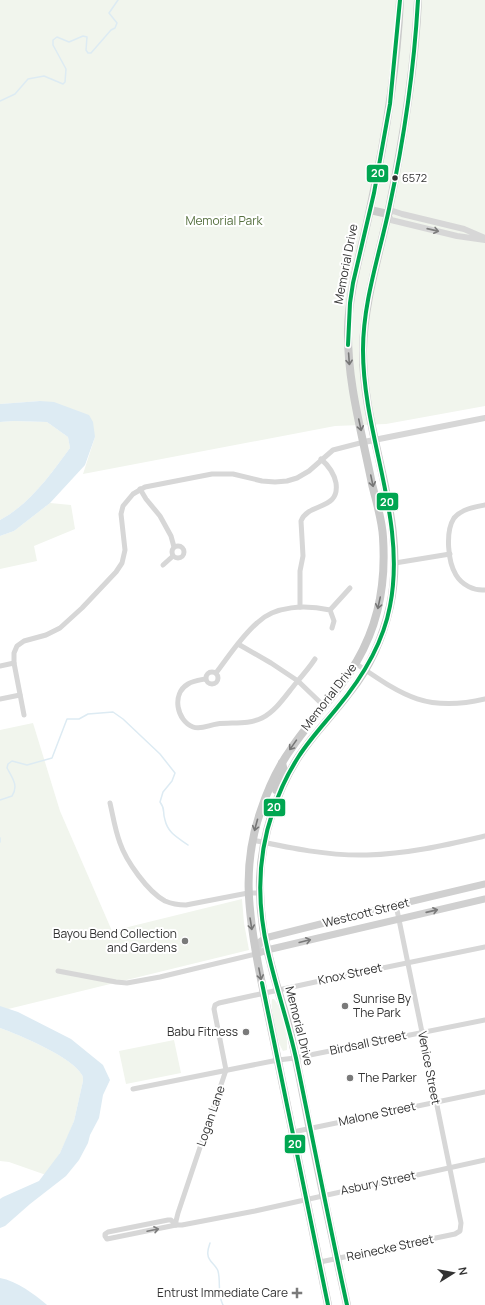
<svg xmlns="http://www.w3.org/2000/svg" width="485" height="1305" viewBox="0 0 485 1305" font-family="Manrope,sans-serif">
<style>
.green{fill:#f1f5ed}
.water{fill:#ddebf3}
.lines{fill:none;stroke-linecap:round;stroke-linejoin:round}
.stream{stroke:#ddebf3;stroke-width:1.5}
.minor{stroke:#d7d7d7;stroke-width:5}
.tertiary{stroke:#d7d7d7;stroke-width:6}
.secondary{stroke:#d0d0d0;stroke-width:7}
.primary{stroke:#cacaca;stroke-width:8}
.bus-1-casing{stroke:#fff;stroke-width:7}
.bus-1{stroke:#00a651;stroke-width:4}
.oneway{stroke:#7d7d7d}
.oneway2{stroke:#777}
.oneway3{stroke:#7a7a7a}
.bus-dot{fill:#333;stroke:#fff;stroke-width:1.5}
.poi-dot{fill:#7a7a7a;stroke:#fff;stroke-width:1.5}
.labels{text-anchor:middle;stroke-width:4;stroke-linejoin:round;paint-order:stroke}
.bus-label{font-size:11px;fill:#333;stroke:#fff;text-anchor:start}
.park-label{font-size:12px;fill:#56703f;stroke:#fff}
.street-label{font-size:12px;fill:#333;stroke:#fff}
.poi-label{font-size:12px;fill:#333;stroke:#fff;text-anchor:end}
.line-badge{stroke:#fff;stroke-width:1.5}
.badge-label{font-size:11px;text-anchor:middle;font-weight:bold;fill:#fff}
</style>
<rect width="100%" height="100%" fill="#fff"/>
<g class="green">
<path d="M0,0H485V406L386,424L335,426L83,474L95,437L40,401L0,404Z"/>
<path d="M14,421L47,422L68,437L70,448C51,474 30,504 0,520V422Z"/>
<path d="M50,503L71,505L75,529L34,546L37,561L0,569V536L14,531Z"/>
<path d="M33,723L60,811L112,931L242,899L244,923L249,950L0,1011V730Z"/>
<path d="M272,999H274C283,1010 288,1037 287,1050L283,1051C277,1042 270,1010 272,999Z"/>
<path d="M0,1028C20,1035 72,1057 82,1075C83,1076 83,1080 83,1081L74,1121L68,1136L60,1153L46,1175L9,1162L0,1161Z"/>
<path d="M174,1040L181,1073L126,1084L119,1051Z"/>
</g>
<g class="water">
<path d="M40,401L54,402L89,415L93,422L95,437L85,465L50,503L14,531L0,536V520C30,504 51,474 70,448L68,437L47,422L14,421L0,422V404Z"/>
<path d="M0,1006L18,1012L71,1039L103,1065L110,1080L103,1095L99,1118L90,1135L88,1143L79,1160L66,1176L30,1204L5,1226L0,1228V1199L3,1197L39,1181L60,1153L74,1121L83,1081C83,1080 83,1076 82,1075C72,1057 20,1035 0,1028Z"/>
<path d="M0,1278C17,1281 34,1294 47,1305H0Z"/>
</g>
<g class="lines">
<g class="stream">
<path d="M0,101L15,94L28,79L44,76L63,84L65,82L66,69L53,45V40L57,37L69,42L83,36L87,37L86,50L88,53H91L111,30L115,28L117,23L109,13L118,0"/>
<path d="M0,800L12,796C19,786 12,777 7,768L8,764L12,761L27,765L52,758L67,719H79L88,714L113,712L123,719L160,754L175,773L172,781L163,792L160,802C166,810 162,811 165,820C168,833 177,837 188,845"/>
<path d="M0,838V842"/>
<path d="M210,1243C209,1246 207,1251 208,1255C208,1261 216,1265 218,1271C221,1282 217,1294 223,1305"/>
</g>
<g class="minor">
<path d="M140,489L146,499L160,516L171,536L174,547"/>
<path d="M485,505C474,507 462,509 454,518C445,532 448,562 456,575C462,585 474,591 485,590"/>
<circle cx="178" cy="552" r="6"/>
<path d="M395,563L450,554"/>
<path d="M163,565L173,556"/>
<path d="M300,607V571L303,556L301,521C308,502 340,511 336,483C334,473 329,466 321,459"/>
<path d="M330,610L350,588"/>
<path d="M238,644L271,663L298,681L324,706"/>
<path d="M355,663C402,695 426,713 485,699"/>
<path d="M0,666L14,663"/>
<circle cx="212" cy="678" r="6"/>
<path d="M216,673C229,656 241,637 257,623C275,605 306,605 330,610L334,621L332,628"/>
<path d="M205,679C200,680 193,681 188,684C171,694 177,721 193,727C201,730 209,725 217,724C232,722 248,725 262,718C276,711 286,695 296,683C303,675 309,668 315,659"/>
<path d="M0,699L20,695"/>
<path d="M24,715L14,663V653L17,646L24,641L46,635L60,628L82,608L116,572L122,563L125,550L121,514L123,506L133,494L145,487L212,474H233L262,481L275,482L287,481L297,478L309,471L333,450L364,442"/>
<path d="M110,803C113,816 115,830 120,843C126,861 148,892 165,901C172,904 179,905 186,905L248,893H260"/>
<path d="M252,840C290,848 328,856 367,855C408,854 446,845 485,836"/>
<path d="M58,971L116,982L127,983L160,977L256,954"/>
<path d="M133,1089L278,1060L295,1058L485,1020"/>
<path d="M293,1132L485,1092"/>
<path d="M176,1225V1221L178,1213L226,1070L214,1009L215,1005L219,1003L329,979L485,947"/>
<path d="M176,1225L171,1220H168L108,1232L105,1234V1236L107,1239L176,1225H182L255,1211L485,1160"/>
<path d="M320,1262L455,1234L460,1231L461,1223L396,905"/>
</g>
<g class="tertiary">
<path d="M485,238L464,229L402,214L393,211L388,214L391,220L457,236L485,240"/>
<path d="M364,442L485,418"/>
</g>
<g class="secondary">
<path d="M256,953L260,942L265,938L396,905L485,884"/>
<path d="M256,954L267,950L485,899"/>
</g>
<g class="primary">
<path d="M370,210L388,214"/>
<path d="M276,790V787L284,771L282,763"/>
<path d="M328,1305C312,1227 296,1149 280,1071C273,1036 265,1000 258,964C248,910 242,864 261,810C268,789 278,767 291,749C306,726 325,707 341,685C363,656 378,621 382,585C384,569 384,553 383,537C382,519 376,501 372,484C362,433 347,382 348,329C349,288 362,249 370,209C385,140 397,70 400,0"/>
<path d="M347,1305C334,1245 321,1185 309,1125C303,1094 297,1062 290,1031C285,1011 278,992 273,972C264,942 259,910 260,878C262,835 276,792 299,756C314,733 334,714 350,692C370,667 383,637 390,606C409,519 362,436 363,350C364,302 379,256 389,209C403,140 415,70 418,0"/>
</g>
<defs>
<g id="bus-1">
<path d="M348,345L350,303L353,283L374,193L390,104L400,0"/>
<path d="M262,983L328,1305"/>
<path d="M347,1305C329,1223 313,1140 296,1058C288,1022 276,988 268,952C257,905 257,857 273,811C279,792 288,773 299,756C310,739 324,724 337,708C362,678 383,644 390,606C407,519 363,437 363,350C363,302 379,256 389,209C404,140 414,70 418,0"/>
</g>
</defs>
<use href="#bus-1" class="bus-1-casing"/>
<use href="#bus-1" class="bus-1"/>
</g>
<defs><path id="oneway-shaft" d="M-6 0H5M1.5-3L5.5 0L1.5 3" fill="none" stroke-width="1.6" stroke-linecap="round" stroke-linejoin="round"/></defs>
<g class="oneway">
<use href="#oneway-shaft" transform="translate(433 230) rotate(13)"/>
<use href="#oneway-shaft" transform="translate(153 1230) rotate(-12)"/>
</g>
<g class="oneway2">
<use href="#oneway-shaft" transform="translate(349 359) rotate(86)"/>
<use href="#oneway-shaft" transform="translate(360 425) rotate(78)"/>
<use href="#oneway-shaft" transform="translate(372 481) rotate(78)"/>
<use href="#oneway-shaft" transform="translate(379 603) rotate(102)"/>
<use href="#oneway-shaft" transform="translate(293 745) rotate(125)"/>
<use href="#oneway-shaft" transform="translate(256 825) rotate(105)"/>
<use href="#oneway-shaft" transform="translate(251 924) rotate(81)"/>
<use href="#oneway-shaft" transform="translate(260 974) rotate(79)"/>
</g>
<g class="oneway3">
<use href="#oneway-shaft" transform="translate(432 911) rotate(-13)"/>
<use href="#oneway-shaft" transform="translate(305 941) rotate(-14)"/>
</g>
<circle class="bus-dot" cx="395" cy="178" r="3.5"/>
<g class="poi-dot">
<circle cx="185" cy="941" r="4"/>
<circle cx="345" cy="1006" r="4"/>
<circle cx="246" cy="1032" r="4"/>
<circle cx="350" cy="1078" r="4"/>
<path d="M295 1287h4v4h4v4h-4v4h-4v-4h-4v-4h4z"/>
</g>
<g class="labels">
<g class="bus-label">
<text x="402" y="182">6572</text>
</g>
<g class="park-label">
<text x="224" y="225">Memorial Park</text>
</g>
<g class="street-label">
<text transform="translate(346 264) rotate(-79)" y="4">Memorial Drive</text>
<text transform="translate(329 697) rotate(-52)" y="4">Memorial Drive</text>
<text transform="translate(366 913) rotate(-14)" y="4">Westcott Street</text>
<text transform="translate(350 974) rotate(-12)" y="4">Knox Street</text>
<text transform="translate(299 1026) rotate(76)" y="4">Memorial Drive</text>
<text transform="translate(368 1043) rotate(-12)" y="4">Birdsall Street</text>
<text transform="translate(429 1068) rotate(79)" y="4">Venice Street</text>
<text transform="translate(377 1114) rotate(-12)" y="4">Malone Street</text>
<text transform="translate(211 1116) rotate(-71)" y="4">Logan Lane</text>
<text transform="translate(378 1183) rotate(-12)" y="4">Asbury Street</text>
<text transform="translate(390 1248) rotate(-12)" y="4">Reinecke Street</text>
</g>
<g class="poi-label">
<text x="177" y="938">Bayou Bend Collection<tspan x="177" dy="14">and Gardens</tspan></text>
<text x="353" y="1003" text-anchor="start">Sunrise By<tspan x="353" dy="14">The Park</tspan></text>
<text x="238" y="1036">Babu Fitness</text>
<text x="358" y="1082" text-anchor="start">The Parker</text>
<text x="288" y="1297">Entrust Immediate Care</text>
</g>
</g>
<g class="line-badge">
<rect x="366" y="164" width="23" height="19" rx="4" fill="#00a651"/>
<rect x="376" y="492" width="23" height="19" rx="4" fill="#00a651"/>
<rect x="263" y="798" width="23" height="19" rx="4" fill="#00a651"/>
<rect x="284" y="1134" width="22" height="20" rx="4" fill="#00a651"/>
</g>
<g class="badge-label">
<text x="378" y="177">20</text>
<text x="387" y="506">20</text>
<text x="274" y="811">20</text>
<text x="295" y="1148">20</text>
</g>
<g transform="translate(453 1273) rotate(79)" stroke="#ffffff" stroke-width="3" paint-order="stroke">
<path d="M0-3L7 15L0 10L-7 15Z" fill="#333333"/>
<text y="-6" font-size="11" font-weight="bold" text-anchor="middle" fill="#333333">N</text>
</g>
</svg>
